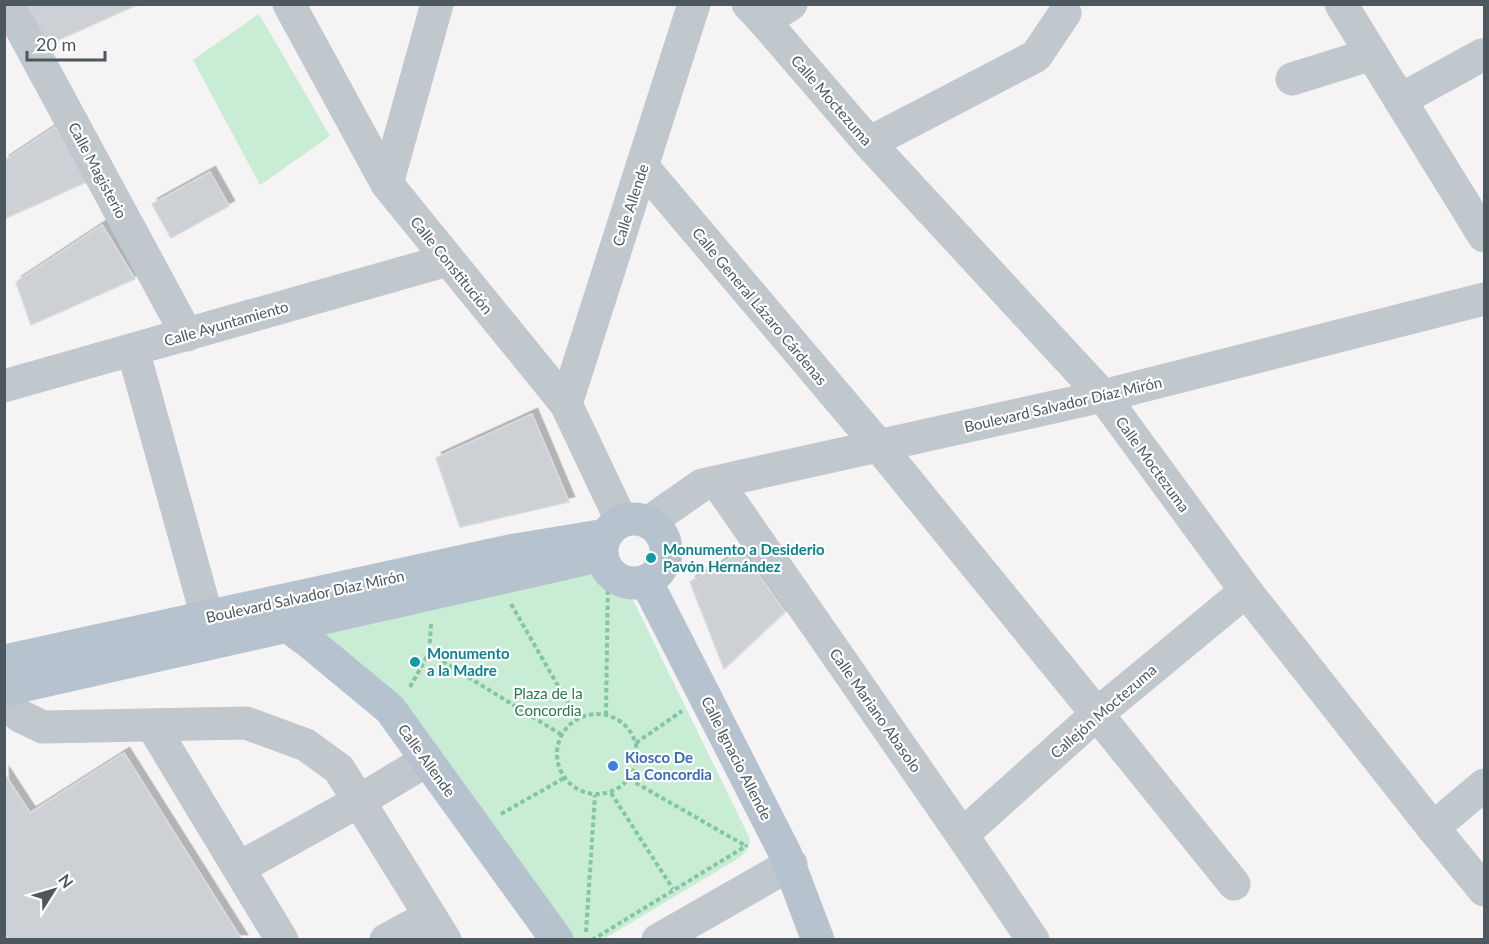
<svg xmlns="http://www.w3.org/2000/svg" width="1489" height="944" viewBox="0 0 1489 944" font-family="Lato,sans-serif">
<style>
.green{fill:#c8ecd4}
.building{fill:#cdd0d4;stroke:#d8dadd;stroke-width:1.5;filter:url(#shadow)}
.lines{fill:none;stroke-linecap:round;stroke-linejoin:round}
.path{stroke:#83c7a2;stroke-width:4;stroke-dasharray:4.5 3;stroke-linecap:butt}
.minor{stroke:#c0c7cd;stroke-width:33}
.major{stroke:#b6c3ce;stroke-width:33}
.culture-dot{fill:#0f9aa8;stroke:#fff;stroke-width:2}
.shop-dot{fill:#3f7fe0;stroke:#fff;stroke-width:2}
.labels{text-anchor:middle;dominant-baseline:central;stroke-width:4.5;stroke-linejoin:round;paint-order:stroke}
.street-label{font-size:15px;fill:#4c575e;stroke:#fff}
.culture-label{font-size:15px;font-weight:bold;fill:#0d838f;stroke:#fff;text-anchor:start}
.park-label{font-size:15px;fill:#237a4a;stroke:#fff}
.shop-label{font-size:15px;font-weight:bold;fill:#366cbe;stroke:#fff;text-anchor:start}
</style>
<defs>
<filter id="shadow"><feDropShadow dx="5.5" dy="-5.5" stdDeviation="0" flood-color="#0004"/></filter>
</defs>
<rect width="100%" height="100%" fill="#f5f3f3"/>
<!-- green -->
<g class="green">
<path d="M259,14L330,136L260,185L193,60Z"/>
<path d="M598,565C621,570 625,587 636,606L750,839C749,852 742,856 732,862L604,939H566L324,637L325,632Z"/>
</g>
<!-- building -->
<g class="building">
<path d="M28,4H139L43,47Z"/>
<path d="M55,127L89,181L4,219V161Z"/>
<path d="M210,172L229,206L171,238L152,204Z"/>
<path d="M102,225L135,279L31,325L16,282Z"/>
<path d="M532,414L569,502L460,527L436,458Z"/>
<path d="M742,551L785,612L724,669L690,582Z"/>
<path d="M124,753L242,940H9L4,933V773L30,813Z"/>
</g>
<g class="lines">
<!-- path -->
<g class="path">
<path d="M511,604L577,719"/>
<path d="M431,624L429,653L562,735"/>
<path d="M410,687L429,653"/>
<circle cx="597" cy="754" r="40"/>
<path d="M606,715L608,578L618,580"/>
<path d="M636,743L682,711"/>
<path d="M629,779L746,846"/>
<path d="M611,793L673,889"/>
<path d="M501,814L564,778"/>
<path d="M586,932L595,795"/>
<path d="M592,940L746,846L745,845"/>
</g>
<!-- minor -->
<g class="minor">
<path d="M8,4L187,335"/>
<path d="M289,4L387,184L566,404L621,520"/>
<path d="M748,4L764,21L869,143L1103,396L1246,591L1433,828L1484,890"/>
<path d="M1341,4L1484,236"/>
<path d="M764,21L791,4"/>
<path d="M1292,79L1372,54"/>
<path d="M1400,100L1482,55"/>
<path d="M869,143L1036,56L1065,13"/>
<path d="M642,166L878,445L1097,714L1234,884"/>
<path d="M387,184L437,4"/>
<path d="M133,350L207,617"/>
<path d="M4,386L448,260"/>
<path d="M566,404L694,4"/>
<path d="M717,482L962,835L1033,940"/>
<path d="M649,522L702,485L1103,396L1484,299"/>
<path d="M4,702L20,716L43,727L246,723L306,745L339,769L445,940"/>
<path d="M152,725L282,940"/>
<path d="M1433,828L1484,785"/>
<path d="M962,835L1097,714L1246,591"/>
<path d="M239,868L359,801L427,760"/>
<path d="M386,940L430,916"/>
<path d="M658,940L791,864"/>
</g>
<!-- major -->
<g class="major">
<circle cx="634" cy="551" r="32"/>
<path d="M646,581L785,853L818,940"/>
<path d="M283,613L287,626L308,641L390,709L557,940"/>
<path d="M4,661L509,551L606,535"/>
<path d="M4,690L585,559"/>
</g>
</g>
<!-- markers -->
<g class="culture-dot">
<circle cx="651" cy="558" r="6"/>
<circle cx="415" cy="662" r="6"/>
</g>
<circle class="shop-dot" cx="613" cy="766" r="6"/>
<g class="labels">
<!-- street labels -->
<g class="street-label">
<text transform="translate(832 100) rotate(49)">Calle Moctezuma</text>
<text transform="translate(98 170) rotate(62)">Calle Magisterio</text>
<text transform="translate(630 205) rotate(-72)">Calle Allende</text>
<text transform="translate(452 265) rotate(51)">Calle Constitución</text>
<text transform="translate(760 306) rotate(50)">Calle General Lázaro Cárdenas</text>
<text transform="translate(226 323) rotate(-16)">Calle Ayuntamiento</text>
<text transform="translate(1063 404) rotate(-13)">Boulevard Salvador Díaz Mirón</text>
<text transform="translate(1153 464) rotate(54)">Calle Moctezuma</text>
<text transform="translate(305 596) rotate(-12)">Boulevard Salvador Díaz Mirón</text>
<text transform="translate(876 710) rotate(55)">Calle Mariano Abasolo</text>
<text transform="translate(1103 711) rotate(-41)">Callejón Moctezuma</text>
<text transform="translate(737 758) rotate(63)">Calle Ignacio Allende</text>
<text transform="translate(427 760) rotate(54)">Calle Allende</text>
</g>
<!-- culture labels -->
<g class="culture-label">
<text x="663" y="549">Monumento a Desiderio<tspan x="663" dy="17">Pavón Hernández</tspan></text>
<text x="427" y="653">Monumento<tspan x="427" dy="17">a la Madre</tspan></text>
</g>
<!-- park labels -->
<g class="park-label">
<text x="548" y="693">Plaza de la<tspan x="548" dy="17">Concordia</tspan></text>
</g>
<!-- shop labels -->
<g class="shop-label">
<text x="625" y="757">Kiosco De<tspan x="625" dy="17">La Concordia</tspan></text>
</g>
</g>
<!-- border -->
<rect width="1489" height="944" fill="none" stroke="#4c575e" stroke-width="12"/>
<!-- north arrow -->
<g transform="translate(54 890) rotate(53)" stroke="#ffffff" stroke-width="4.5" paint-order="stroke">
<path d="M0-4.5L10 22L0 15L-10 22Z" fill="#4c575e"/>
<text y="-9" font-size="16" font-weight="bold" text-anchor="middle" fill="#4c575e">N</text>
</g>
<!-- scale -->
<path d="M27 51v9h78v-9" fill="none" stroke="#4c575e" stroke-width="3"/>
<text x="36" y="51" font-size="18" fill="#4c575e" stroke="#ffffff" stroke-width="4.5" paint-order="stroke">20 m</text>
</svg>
